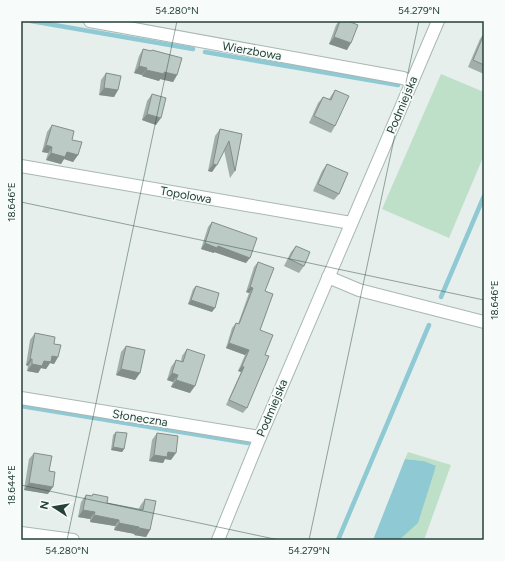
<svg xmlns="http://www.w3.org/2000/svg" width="505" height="561" viewBox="0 0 505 561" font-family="Figtree,sans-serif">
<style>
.green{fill:#bfe0c8}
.water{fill:#8ec9d4}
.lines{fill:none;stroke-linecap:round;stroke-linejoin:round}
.stream{stroke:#8ec9d4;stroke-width:4.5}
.minor-casing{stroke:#a8b8b2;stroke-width:14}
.minor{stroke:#fff;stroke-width:12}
.wall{fill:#a1aea9}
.shaded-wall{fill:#838d89}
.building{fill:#bbcac4;stroke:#838d89}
.ticks{fill:none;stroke:#24423a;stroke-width:1;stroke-opacity:0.45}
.labels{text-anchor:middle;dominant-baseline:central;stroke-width:3.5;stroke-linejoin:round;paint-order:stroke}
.street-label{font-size:12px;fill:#24423a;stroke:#f7fbf9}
.neatline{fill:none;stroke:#24423a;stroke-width:1.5}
.ticks-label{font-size:10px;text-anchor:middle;fill:#24423a}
</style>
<rect width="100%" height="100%" fill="#e6efeb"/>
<!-- green -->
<g class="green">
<path d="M441,74L484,92V155L449,238L382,209Z"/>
<path d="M408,452L451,465L424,540H399L403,536L436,467L424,461L405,459Z"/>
</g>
<!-- water -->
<path class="water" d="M405,459L424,461L436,466L418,523L399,540H373Z"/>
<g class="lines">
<!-- stream -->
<g class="stream">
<path d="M31,21L193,49"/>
<path d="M205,52L398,85"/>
<path d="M441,297L484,196"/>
<path d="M21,406L248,443"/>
<path d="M338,540L429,325"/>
</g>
<!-- minor casing -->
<g class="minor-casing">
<g id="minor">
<path d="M90,21L403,78L412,82"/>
<path d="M21,166L351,223"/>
<path d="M328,277L359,290L484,322"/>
<path d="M21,398L260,437"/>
<path d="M21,533L73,540"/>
<path d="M218,540L260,437L438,21"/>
</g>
</g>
<!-- minor -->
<use href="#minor" class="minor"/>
</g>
<!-- wall -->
<g class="wall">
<path d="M339,21H348L347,50L329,44L336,25Z"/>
<path d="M484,33V74L468,67L480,39Z"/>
<path d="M143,49L151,51L152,50L177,75L173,82L160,79L159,81L142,76V75L134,73L139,56Z"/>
<path d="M106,73L118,90L114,97L99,95L101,80Z"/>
<path d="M335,90V126L331,133L309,123L318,103L323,97L329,99Z"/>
<path d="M152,94L156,125L142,120L147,101Z"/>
<path d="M52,125L72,140L78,155L73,162L64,159L61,164L46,160L48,153L42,152L47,132Z"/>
<path d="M220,129L242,134L235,171L230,178L224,150L212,172L208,171L215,136Z"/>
<path d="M327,164L339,194L334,200L313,191L322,171Z"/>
<path d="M212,222L246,263L214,252V253L201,249L208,227Z"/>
<path d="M296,246L304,266L299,273L284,266L291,252Z"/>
<path d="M258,262L265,291L260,330L265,355L247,408L243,413L226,405L241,372L238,371L245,355L226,348L232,328L236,323L238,324L249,293L246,292L254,267Z"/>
<path d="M196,286L212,312L188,304L193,289Z"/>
<path d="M35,333L54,344L58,357L54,364L50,363L46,369L41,368L38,373L27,371L28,366L26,365L30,340Z"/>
<path d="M126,346L140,373L135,380L116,375L121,352Z"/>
<path d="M187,349L190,393L171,387L173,382L167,380L171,367L176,360L181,361L182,356Z"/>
<path d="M116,432L124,449L122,452L111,450L113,435Z"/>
<path d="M157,433L171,460L165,459L163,463L149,461L152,440Z"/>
<path d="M34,453L49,471L48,494L24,490L29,459Z"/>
<path d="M93,494L107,503L139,509L140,506L145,499L150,530L146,537L134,535L135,534L114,530L115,526L90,522V519L78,517L81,502L86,495L92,496Z"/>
</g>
<!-- shaded-wall -->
<g class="shaded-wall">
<path d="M334,37L351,43L347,50L329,44Z"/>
<path d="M139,66L147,68L142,75L134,73Z"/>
<path d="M146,70L164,72L177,75L173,82L160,79L159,81L142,76Z"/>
<path d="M104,88L118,90L114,97L99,95Z"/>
<path d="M147,114L161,118L156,125L142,120Z"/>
<path d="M46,145L52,147L48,153L42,152Z"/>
<path d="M67,152L78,155L73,162L64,159L61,164L46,160L51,153Z"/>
<path d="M213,164L217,165L212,172L208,171Z"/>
<path d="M205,243L218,246L250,258L246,263L214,252V253L201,249Z"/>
<path d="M250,287L253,288L249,293L246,292Z"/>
<path d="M191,300L215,308L212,312L188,304Z"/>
<path d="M229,343L249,350L245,355L226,348Z"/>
<path d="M52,356L58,357L54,364L50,363L46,369L41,368L38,373L27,371L32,364L44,361Z"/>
<path d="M30,359H32L28,366L26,365Z"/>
<path d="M242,366L244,367L241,372L238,371Z"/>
<path d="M121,369L140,373L135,380L116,375Z"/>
<path d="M172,373L178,375L173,382L167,380Z"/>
<path d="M176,380L195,386L190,393L171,387Z"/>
<path d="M113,447L124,449L122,452L111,450Z"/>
<path d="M168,452L176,453L171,460L165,459L163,463L149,461L154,455Z"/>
<path d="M29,483L53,487L48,494L24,490Z"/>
<path d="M83,510L95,512L90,519L78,517Z"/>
<path d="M94,515L119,520L115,526L90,522Z"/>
<path d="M119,523L139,527L135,534L114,530Z"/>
<path d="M139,528L150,530L146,537L134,535Z"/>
</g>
<!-- building -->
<g class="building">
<path d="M340,21H348L358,25L351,43L334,37Z"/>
<path d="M484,34V65L473,60Z"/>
<path d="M143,49L151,51L152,50L182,58L177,75L164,72V74L146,70L147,68L139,66Z"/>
<path d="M106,73L121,76L118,90L104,88Z"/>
<path d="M335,90L349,96L335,126L314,116L323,97L331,100Z"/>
<path d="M152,94L166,98L161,118L147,114Z"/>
<path d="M52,125L74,131L72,140L82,142L78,155L67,152L65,157L51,153L52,147L46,145Z"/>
<path d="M220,129L242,134L235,171L229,141L217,165L213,164Z"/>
<path d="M327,164L348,173L339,194L318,184Z"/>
<path d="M212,222L257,238L250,258L218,246L217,248L205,243Z"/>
<path d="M296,246L310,252L304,266L289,259Z"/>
<path d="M258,262L274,268L265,291L273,294L260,330L273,335L265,355L269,356L247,408L229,400L244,367L242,366L249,350L229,343L236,323L239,324L253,288L250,287Z"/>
<path d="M196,286L219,293L215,308L191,300Z"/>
<path d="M35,333L55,337L54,344L61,345L58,357L52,356L51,362L44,361L42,366L32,364V359H30Z"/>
<path d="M126,346L145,350L140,373L121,369Z"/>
<path d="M187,349L205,355L195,386L176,380L178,375L172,373L176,360L183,362Z"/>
<path d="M116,432L127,433L124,449L113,447Z"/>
<path d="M157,433L178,436L176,453L168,452L167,457L154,455Z"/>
<path d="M34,453L52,456L49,471L55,472L53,487L29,483Z"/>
<path d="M93,494L108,497L107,503L143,510L145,499L156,501L150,530L139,528V527L119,523V520L94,515L95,512L83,510L86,495L92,496Z"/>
</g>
<!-- ticks -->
<path class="ticks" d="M21,202L484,300M21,485L279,540M67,540L177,21M309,540L419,21"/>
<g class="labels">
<!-- street labels -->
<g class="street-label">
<text transform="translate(252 51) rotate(10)">Wierzbowa</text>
<text transform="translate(402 105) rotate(-67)">Podmiejska</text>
<text transform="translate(186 195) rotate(10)">Topolowa</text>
<text transform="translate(272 408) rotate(-67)">Podmiejska</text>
<text transform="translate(140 418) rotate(9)">Słoneczna</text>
</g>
</g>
<!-- border -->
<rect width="505" height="561" fill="none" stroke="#f7fbf9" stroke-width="44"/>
<!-- north arrow -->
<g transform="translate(54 507) rotate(282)" stroke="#f7fbf9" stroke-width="3" paint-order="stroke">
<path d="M0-3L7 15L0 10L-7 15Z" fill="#24423a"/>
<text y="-6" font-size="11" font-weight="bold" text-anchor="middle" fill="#24423a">N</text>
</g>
<rect x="22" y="22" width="461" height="517" class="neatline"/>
<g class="ticks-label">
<text x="177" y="14">54.280°N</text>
<text x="419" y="14">54.279°N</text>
<text transform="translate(11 202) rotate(-90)" y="4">18.646°E</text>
<text transform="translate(494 300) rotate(-90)" y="4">18.646°E</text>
<text transform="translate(11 485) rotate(-90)" y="4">18.644°E</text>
<text x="67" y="554">54.280°N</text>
<text x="309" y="554">54.279°N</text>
</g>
</svg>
